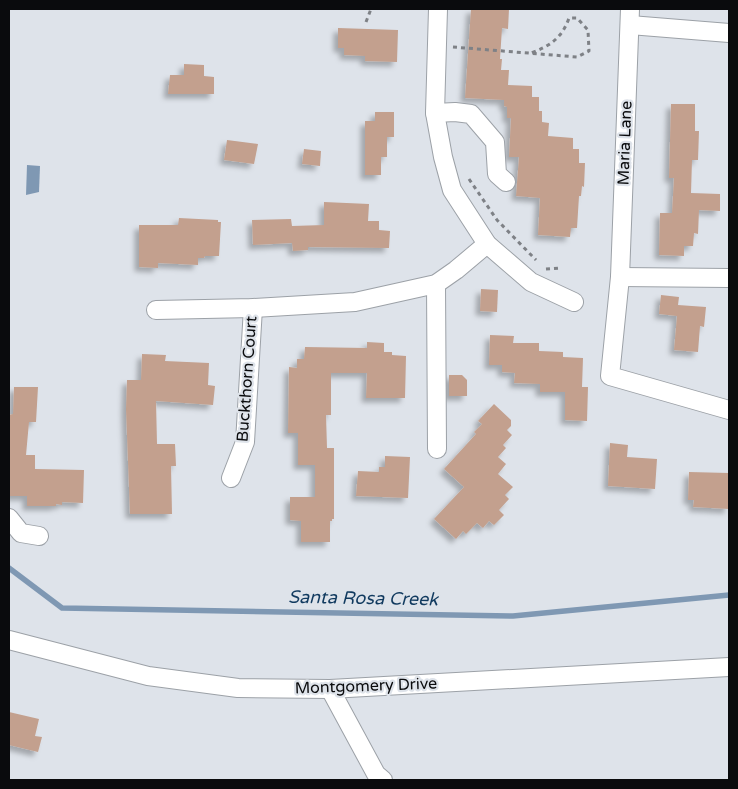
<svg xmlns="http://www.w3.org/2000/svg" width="738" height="789" viewBox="0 0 738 789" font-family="'Varela Round',sans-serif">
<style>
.water{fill:#7f98b3}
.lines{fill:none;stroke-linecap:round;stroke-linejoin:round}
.stream{stroke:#7f98b3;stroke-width:5.5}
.building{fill:#c3a08e;filter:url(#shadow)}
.minor-casing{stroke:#9ca1a7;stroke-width:20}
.path{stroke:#7e8186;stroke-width:3;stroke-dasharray:4 4;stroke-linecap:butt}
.minor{stroke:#fff;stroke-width:18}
.labels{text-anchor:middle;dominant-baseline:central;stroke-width:4.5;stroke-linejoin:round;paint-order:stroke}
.street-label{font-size:16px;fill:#0a0b0d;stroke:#dee3ea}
.water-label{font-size:18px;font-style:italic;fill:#113a5f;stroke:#dee3ea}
</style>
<defs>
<filter id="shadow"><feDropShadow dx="-4.5" dy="4.5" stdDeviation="2.5" flood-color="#0004"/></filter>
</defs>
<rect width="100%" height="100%" fill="#dee3ea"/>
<!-- water -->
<path class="water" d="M27,165L40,166L39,192L26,195Z"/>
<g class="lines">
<!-- stream -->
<path class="stream" d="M9,568L62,608L513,616L729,595"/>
</g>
<!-- building -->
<g class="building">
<path d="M471,9H509L508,29L502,28L500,59H502L501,70H509L508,85L532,86V97H539V111H542V122L549,123L548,136L573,138V149H579V163H585L584,187L582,186L581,196H579L577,228H571L570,237L538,235L540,198L516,196L519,157H509L511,118H507V107L504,106V100L465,98Z"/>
<path d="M338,28L398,30L397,62L365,61V56L344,55V48H338Z"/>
<path d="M184,64L204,65V76L214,77V94H168L170,75H184Z"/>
<path d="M671,104H695V131H699L698,160H692L691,193L720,194V211L699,210L698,234L694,233L693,246H684V256L659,255L660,213H672L674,178H669Z"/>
<path d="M375,112H394V137H387V157H381V175H365V121H375Z"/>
<path d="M227,140L258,144L254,164L224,160Z"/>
<path d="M304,149L321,151L320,166L302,164Z"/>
<path d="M324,202L369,204L368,221H379V230L390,231L389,248L308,247V250L293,251L292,243L253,245L252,220L291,219L292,226L324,225Z"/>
<path d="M179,218L218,220V222H221L219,256H205L204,258H198V265L158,263V268L139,267V225H178Z"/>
<path d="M481,289L498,290L497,312L480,311Z"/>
<path d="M661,295L679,297L678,305L706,307L704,327L700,326L698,352L674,350L677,316L659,314Z"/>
<path d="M490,335L514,336L513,343H539V351L563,352V357L583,358L582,387H588L587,421L565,420V392H540V384L514,383L515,373L502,372V365H489Z"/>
<path d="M367,342L384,343V352H392V355L406,356L405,398H366L367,373H331V415H326L327,448H334V519H332V521H330V542H301V521L290,520V497H315V465H298V433H288L289,367L297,368V359H304L305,347L367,348Z"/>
<path d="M142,354L166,355L165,361L209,363L208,385L215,386L213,405L156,401L157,444H175L176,466H171L172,514H130L126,409L127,380H141Z"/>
<path d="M449,375H462L467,380V396H449Z"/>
<path d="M14,387H38L36,422H29L26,455H35V469L84,470L83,503L62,502V505L56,504V506H27V496H9V415L13,414Z"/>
<path d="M494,404L511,420V426L507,430L512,435L503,445L506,448L498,457L506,464L498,474L513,487L505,495L509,499L499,510L504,515L494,525L489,521L483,528L477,523L466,534L463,531L456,539L434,519L464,487L444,469L476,434L474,432L482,424L478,421Z"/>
<path d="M610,443L628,445L627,457L657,459L655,489L608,486Z"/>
<path d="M385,456L410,457L408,498L356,496L358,471L379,472V467H385Z"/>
<path d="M689,472L729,473V509L693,507L694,500H688Z"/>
<path d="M9,712L39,719L35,736L42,737L38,752L9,745Z"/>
</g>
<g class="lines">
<!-- minor casing -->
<g class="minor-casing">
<g id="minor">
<path d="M438,9L435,113L443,157L452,190L487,244L531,282L574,302"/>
<path d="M630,9L620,277L610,376L729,410"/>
<path d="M630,25L729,33"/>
<path d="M435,113L455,112L471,114L495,142L497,174L506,182"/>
<path d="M620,277L729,278"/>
<path d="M436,284L437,449"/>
<path d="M156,310L253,308L355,302L436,284L456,270L487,244"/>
<path d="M231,478L245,442L253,308"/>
<path d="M9,518L21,533L39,536"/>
<path d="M9,640L148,676L238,688L330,689L729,667"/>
<path d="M330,689L376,774L383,780"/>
</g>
</g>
<!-- path -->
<g class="path">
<path d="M366,22L371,9"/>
<path d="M453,47L577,57L589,51L588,30L577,18H569C562,38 550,46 531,53"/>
<path d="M469,179L497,220L536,260"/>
<path d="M546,269L560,268"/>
</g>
<!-- minor -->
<use href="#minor" class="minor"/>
</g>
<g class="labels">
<!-- street labels -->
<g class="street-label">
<text transform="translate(625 143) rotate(-88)">Maria Lane</text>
<text transform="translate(247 379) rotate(-86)">Buckthorn Court</text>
<text transform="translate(366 686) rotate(-2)">Montgomery Drive</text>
</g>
<!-- water labels -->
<g class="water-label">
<text transform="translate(363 598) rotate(1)">Santa Rosa Creek</text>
</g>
</g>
<!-- border -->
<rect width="738" height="789" fill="none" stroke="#0a0b0d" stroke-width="20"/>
</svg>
